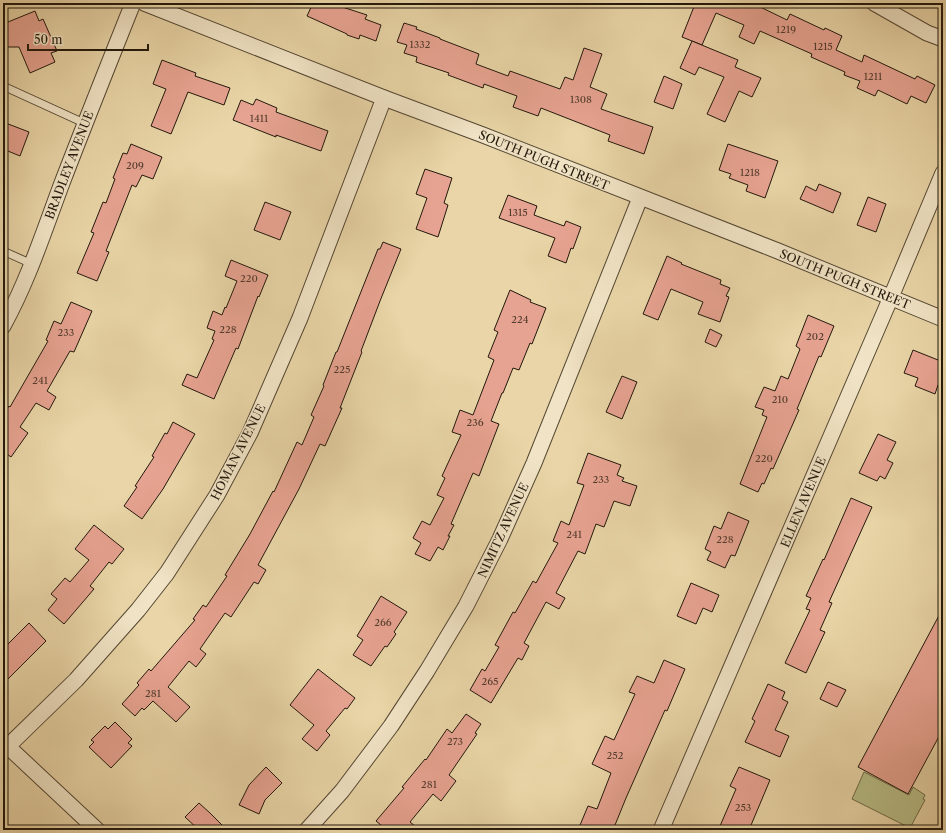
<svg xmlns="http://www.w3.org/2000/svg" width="946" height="833" viewBox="0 0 946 833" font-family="'Libre Caslon Text',serif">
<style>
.green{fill:#b8bd86;stroke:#6d6a49}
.building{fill:#e7a391;stroke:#22180c}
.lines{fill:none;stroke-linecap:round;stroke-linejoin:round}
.lane-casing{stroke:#544733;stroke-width:9}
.street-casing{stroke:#544733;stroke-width:17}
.lane{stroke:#f1e4c6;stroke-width:7}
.street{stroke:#f1e4c6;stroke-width:15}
.labels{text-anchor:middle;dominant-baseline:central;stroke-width:3;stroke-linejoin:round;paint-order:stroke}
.number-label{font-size:10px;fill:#533b2d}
.street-label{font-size:12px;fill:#22180c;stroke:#f1e4c6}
</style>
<rect width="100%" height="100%" fill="#e9d5a7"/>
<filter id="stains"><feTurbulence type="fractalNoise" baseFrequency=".005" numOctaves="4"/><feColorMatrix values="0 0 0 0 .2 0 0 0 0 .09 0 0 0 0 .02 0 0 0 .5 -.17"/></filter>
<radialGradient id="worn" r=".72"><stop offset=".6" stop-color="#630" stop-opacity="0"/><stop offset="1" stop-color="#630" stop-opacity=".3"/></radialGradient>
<!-- green -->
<path class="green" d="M864,772L909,795L913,787L925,795L923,799L925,800L910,828L852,799Z"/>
<!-- building -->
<g class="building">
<path d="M313,3H330L367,15L365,19L381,25L376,41L360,35L359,39L347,35V34L307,16Z"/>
<path d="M693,3H752L787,20L790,14L824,30L825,28L842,36L836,50L862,62L864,55L915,79L917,76L935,85L926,103L911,96L907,104L878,90L875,96L857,88L860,81L844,75L845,72L811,57L812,54L760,31L754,44L739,37L744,25L716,13L702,45L682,37L695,4Z"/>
<path d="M35,11L39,21L43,19L57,51L51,53L55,62L30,73L19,47H3V24Z"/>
<path d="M404,23L417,27L416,29L440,38V39L479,54L476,64L508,76L510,71L560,89L565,77L573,80L584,48L602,54L590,87L607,94L601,109L653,127L644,154L608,141L610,135L541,108L538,116L513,107L517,96L484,84L483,88L448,75L449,73L416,62L417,57L404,53L407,45L397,42Z"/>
<path d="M692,41L738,60L735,67L761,78L752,97L739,91L725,122L707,114L724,77L699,67L695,75L680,68Z"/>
<path d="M162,60L196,73L195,76L230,88L224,105L188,92L171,134L151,126L166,89L153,84Z"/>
<path d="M664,76L682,84L673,109L654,102Z"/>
<path d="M256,99L277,108L276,112L328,131L321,151L276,135V137L233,120L241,100L253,105Z"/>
<path d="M3,122L29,132L20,156L3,149Z"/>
<path d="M131,144L162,157L153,179L142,175L136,187L132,185L106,251L109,252L97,281L77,273L94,233L91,232L103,202L106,203L115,179L113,178L123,153L127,154Z"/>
<path d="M728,144L778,161L765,198L746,191L748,185L729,178L731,174L719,170Z"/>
<path d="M425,169L452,178L444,203L448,205L438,237L416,229L427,198L416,194Z"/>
<path d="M819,184L841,193L833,213L800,199L806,186L816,191Z"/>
<path d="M508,195L537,206L534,215L564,226L566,221L581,227L573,249L571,248L566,263L548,256L555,238L499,218Z"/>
<path d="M868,197L886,204L876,232L857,225Z"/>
<path d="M265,202L291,212L280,240L254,230Z"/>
<path d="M383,242L401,249L380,301L361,351L362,352L340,408H342L325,446L320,444L299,489L258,565L266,570L258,584L254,582L231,617L225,613L200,649L206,654L196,667L189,661L168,687L190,707L176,722L153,701L144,710L142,708L135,716L122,704L139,685L137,683L149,669L151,671L195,620L193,619L203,605L206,607L227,576L225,575L250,534L273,491L274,492L297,442L302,445L314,417L311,415L324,386L323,385L336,352H337L378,249H380Z"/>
<path d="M667,256L682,263L681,264L721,280L720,284L730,288L726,296L729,297L720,322L698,314L703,302L671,289L658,320L643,314Z"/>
<path d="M231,260L268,275L259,297L258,296L238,349L236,348L214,399L182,385L187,374L197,378L214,340L212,339L215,331L207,328L213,311L222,315L225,307L226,308L237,281L225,276Z"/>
<path d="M510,290L531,300L530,302L546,308L532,344L530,343L519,370L513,368L503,393H502L491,421L499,424L479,476L473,473L451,524L454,525L448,536H450L443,550L438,547L430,561L415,554L421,543L413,538L422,521L430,525L444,498L437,495L445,478L442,476L461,435L452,432L460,410L473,415L494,360L488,357L498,332L494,330Z"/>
<path d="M71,302L92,311L74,352L70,351L47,391L56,397L49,410L36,403L20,427L28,433L11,457L3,451V415L9,406L10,407L48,341L46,340L54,321L61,324Z"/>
<path d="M808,315L834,326L821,357L819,356L797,409L799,410L773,469L771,468L764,484L762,483L758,492L740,484L767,417L762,415L764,410L755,407L764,387L775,391L781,376L788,379L800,349L796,346Z"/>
<path d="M710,329L722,335L716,347L705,342Z"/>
<path d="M913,350L943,362V387L938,385L935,394L915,386L918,378L904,373Z"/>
<path d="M622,376L637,382L622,419L606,412Z"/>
<path d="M173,422L195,434L163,489L142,519L124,506L137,487L135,486L154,457L152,456L165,433L167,434Z"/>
<path d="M878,434L896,442L887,460L893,463L885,479L880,476L877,481L859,473Z"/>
<path d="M588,453L621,465L617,475L624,478L622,481L637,486L630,506L614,501L604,527L596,524L585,554L578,551L556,593L565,598L559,609L546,602L524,643L529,646L522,660L518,658L491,703L470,690L482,669L485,671L499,647L495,645L513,612L515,613L533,581L536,583L558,543L553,541L561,521L569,525L584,485L577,483Z"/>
<path d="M851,498L872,507L829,602L832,603L820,630L825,632L806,673L785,663L810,610L806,609L811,598L806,596L823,559L824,560Z"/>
<path d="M728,512L749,521L735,556L731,555L725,568L707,560L711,552L705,549L714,526L721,529Z"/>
<path d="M94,525L124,549L112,564L109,562L90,586L94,589L64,624L48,610L57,599L51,594L65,578L70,582L89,560L75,549Z"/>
<path d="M691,583L719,595L712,612L703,608L696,624L677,616Z"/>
<path d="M381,596L407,612L394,632L396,634L387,647L385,646L371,666L353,655L363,640L357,636Z"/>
<path d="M943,608V729L908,794L858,767Z"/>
<path d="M29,623L46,641L3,684V649Z"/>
<path d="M664,660L685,669L667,711L665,710L626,798L613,830H578L588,806L597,809L611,773L592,764L605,736L614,740L635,694L629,692L637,676L654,683Z"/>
<path d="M318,669L355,698L347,709L345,708L326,731L330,735L317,751L302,739L314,725L290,705Z"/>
<path d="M828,682L846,690L837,707L820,699Z"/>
<path d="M768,684L785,692L782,699L788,702L775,730L789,736L780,757L745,742L755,721L752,719Z"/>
<path d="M466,714L481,724L475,733L477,734L449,775L456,781L441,801L433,794L410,822L420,830H387L376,821L404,788L402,787L425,759L426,760L447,729L452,733Z"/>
<path d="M115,722L132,739L128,743L132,746L111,768L89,747L94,742L91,740L105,726L108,729Z"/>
<path d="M266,767L282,783L265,800L259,814L239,805L249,785Z"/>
<path d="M739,767L770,780L749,830H729L720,826L736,789L730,786Z"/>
<path d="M199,803L210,813L227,830H199L185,817Z"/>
</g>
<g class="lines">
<!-- lane casing -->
<g class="lane-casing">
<g id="lane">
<path d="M3,86L84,123"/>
<path d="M3,251L32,264"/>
</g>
</g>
<!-- street casing -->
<g class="street-casing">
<g id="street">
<path d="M144,3L384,98L483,135L778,251L943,319"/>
<path d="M874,3L927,33L943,39"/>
<path d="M3,326C28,281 44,231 62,183C85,123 109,63 133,3"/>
<path d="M3,742L97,830"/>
<path d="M3,751L76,680L138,610L167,573L217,495L250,433L300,318L384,98"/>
<path d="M307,830L342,791L391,726L427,671L466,606L500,539L534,463L640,198"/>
<path d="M661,830L891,297L943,173"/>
</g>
</g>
<!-- lane -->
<use href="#lane" class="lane"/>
<!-- street -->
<use href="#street" class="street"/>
</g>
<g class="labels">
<!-- number labels -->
<g class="number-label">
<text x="786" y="29">1219</text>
<text x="420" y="44">1332</text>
<text x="823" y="46">1215</text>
<text x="873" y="76">1211</text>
<text x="581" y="99">1308</text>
<text x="259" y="118">1411</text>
<text x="135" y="165">209</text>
<text x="750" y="172">1218</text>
<text x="518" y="212">1315</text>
<text x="249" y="278">220</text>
<text x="520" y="319">224</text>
<text x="228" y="329">228</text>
<text x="66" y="332">233</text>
<text x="815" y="336">202</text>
<text x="342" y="369">225</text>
<text x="40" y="380">241</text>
<text x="780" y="399">210</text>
<text x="475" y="422">236</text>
<text x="764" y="458">220</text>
<text x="601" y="479">233</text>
<text x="574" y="534">241</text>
<text x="725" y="539">228</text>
<text x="383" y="622">266</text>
<text x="490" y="681">265</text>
<text x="153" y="693">281</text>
<text x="455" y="741">273</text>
<text x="615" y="755">252</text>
<text x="429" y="784">281</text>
<text x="743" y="807">253</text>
</g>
<!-- street labels -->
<g class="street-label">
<text transform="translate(544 160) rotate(22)">SOUTH PUGH STREET</text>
<text transform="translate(69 165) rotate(-69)">BRADLEY AVENUE</text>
<text transform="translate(845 279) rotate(22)">SOUTH PUGH STREET</text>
<text transform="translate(238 452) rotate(-63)">HOMAN AVENUE</text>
<text transform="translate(803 502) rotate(-67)">ELLEN AVENUE</text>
<text transform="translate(503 530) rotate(-65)">NIMITZ AVENUE</text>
</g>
</g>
<!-- margin -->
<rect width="946" height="833" fill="none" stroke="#e9d5a7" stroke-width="16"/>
<rect x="4" y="4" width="938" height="825" fill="none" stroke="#22180c" stroke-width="2"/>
<rect x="8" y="8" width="930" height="817" fill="none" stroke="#22180c"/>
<!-- scale -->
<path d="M28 44v6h120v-6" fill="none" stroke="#22180c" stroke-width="2"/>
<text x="34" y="44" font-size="12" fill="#22180c" stroke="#f1e4c6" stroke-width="3" paint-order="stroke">50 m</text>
<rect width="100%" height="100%" filter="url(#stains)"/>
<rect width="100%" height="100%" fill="url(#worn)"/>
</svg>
